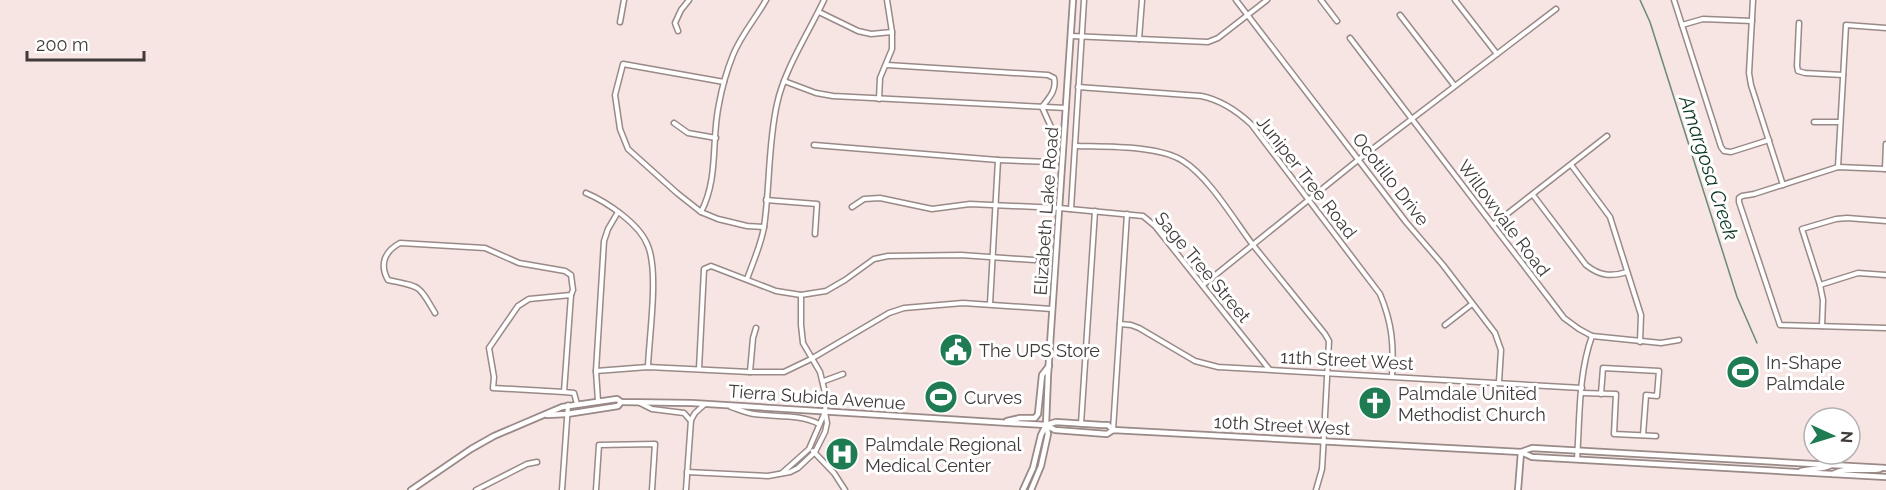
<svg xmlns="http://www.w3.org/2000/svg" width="1886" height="490" viewBox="0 0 1886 490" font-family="Raleway,sans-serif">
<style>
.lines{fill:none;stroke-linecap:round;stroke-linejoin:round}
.stream{stroke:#698a76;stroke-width:1.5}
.minor-casing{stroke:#998987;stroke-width:7}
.major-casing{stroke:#998987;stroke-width:8}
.minor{stroke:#fff;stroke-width:4}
.major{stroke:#fff;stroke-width:4.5}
.labels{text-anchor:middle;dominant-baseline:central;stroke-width:6;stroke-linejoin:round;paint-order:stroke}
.street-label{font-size:18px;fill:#403a39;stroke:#fff}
.poi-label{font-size:18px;fill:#403a39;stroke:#fff;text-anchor:start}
.water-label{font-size:20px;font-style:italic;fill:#0a3522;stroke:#fff}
</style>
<rect width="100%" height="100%" fill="#f6e5e3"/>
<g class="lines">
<!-- stream -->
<path class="stream" d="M1640,0L1650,22L1737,297L1757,343"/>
<!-- minor casing -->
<g class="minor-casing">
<g id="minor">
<path d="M1236,0L1406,222L1443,265L1495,333L1501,350L1499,382"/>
<path d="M1321,0L1337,21"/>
<path d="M1455,0L1497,54"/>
<path d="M1674,0L1721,147L1724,151L1731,152L1769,140"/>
<path d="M1753,0L1749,73L1751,85L1783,185"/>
<path d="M819,12L858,31L871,34L892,32"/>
<path d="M1400,15L1454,85"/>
<path d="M620,22L624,0"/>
<path d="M1799,23L1797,66L1798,71L1805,73L1843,75"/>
<path d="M1682,25L1703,19L1752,21"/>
<path d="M678,31L675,23L681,10L689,0"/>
<path d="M1071,36L1208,42L1218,38L1267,0"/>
<path d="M1350,38L1564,318L1579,329L1592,336L1661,343L1679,340"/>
<path d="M1139,39L1142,0"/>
<path d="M784,81L816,93L833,96L1066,108"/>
<path d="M724,82L623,64L615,95L620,129L628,149L677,193L701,212L718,219L747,226L764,227"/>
<path d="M1078,87L1201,96C1221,100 1236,110 1251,124L1380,294C1392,323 1394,344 1392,376"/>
<path d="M879,99L880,78L892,49V32L887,0"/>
<path d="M1814,122H1840"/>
<path d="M674,123L688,133L716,138"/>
<path d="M814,145L998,160L1051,162V127L1042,107C1049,98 1057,90 1054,78L1048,75L887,65"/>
<path d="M1076,146C1105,147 1158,145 1183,161C1209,177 1234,220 1253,245C1277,275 1301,304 1325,334L1329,341L1323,452L1322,469L1316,490"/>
<path d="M1572,166L1610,217L1641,315L1640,342"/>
<path d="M1838,167L1846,25L1886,28"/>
<path d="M1885,169L1886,144"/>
<path d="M1886,169L1838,167L1754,194L1742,196L1739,198V202L1780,325L1886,328"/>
<path d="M586,193C607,202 640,224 648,246C659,273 649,336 648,367"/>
<path d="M1533,195L1586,265C1600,276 1611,277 1627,272"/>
<path d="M766,200L817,204L815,234"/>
<path d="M852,207L864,199L880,198L932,209L970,204L1059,208L1143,216L1155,226L1269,369"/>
<path d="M1071,209L1084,0"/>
<path d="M701,212C719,178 711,140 719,104C722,87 727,70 733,55C741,35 756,18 766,0"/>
<path d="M1493,225L1607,136"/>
<path d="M747,279C753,262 761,245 764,227C770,186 768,144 777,104C784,70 809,32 824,0"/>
<path d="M1203,285L1358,160L1556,9"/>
<path d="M1820,285L1858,273L1886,275"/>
<path d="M990,304L998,160"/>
<path d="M435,313C418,284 421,287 388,280C379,264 385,251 400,243L485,248L519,263L565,271L571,275L573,290L571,295"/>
<path d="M1120,324L1131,325L1139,328L1195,361L1218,367L1582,388"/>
<path d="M1445,325L1472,304"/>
<path d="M1822,326L1823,300L1820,285L1802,229L1836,219L1847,218L1886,221"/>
<path d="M699,369L704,269L711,266L776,291L801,295L826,291L845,280L874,259L888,256L961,255L1034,260"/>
<path d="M596,371L648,367L750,372H784L811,359L889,313L904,308L963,303L1052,309"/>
<path d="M750,372L753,338L756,328"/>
<path d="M824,381L843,374"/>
<path d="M564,392L571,295L529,299L518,306L489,348L494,377L493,388L564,392L574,393L577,404"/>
<path d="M1582,393L1616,394L1614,434L1656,436"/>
<path d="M1601,394L1603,368L1659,371L1657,396L1646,395L1643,435"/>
<path d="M598,401L596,371L604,241L608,229L618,212"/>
<path d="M640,403L652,409L684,413L690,420"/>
<path d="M731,407C738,409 746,413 754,414C775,417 800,414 819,424"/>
<path d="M1081,424L1095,211"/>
<path d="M1113,430L1127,214"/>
<path d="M813,451L834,473L845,490"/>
<path d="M1577,459C1580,418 1578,375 1592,336"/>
<path d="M687,472L768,476L790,472L798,468L815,452L825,432L827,423L825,412L826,397L820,372L803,343L801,325V295"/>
<path d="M782,473L809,449L825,412"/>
<path d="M476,490L527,464L537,462"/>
<path d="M562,490L568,405"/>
<path d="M596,490L599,445L655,444L652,490"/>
<path d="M686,490L691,420L695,413L705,404"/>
</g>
</g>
<!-- major casing -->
<g class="major-casing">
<g id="major">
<path d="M547,415L567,414L618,406L621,402"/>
<path d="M1007,421L1020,418H1035L1038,414L1042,375L1049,366"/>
<path d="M1046,425L1055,430L1107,434L1113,430L1521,452L1532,457L1886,477"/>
<path d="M1521,452L1532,448L1886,468"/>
<path d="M1801,471C1812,468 1822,470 1831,465"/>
<path d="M1833,474C1847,466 1865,472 1880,469"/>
<path d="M411,490L471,449L494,436L562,407L617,399L621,402L692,403L1010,423L1046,425L1056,422L1102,425H1108L1113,430"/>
<path d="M1023,490L1033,468L1041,435L1046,425"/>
<path d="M1031,490L1041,466L1048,434L1046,425L1048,375L1073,0"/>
<path d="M1518,490L1521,452"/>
</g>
</g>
<!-- minor -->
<use href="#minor" class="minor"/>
<!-- major -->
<use href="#major" class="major"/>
</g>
<!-- icons -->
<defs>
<g id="civic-disc" transform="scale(1.725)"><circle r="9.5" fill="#1f7c52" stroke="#fff"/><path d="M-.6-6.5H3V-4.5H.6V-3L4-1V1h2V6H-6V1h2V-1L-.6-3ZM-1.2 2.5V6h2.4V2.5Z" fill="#fff"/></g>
<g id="stadium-disc" transform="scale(1.725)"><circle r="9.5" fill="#1f7c52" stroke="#fff"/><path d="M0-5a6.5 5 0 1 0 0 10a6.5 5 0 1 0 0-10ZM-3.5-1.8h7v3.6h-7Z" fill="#fff"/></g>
<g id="church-disc" transform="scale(1.725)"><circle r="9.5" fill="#1f7c52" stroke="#fff"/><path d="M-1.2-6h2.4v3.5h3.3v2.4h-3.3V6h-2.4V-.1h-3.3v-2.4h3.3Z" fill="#fff"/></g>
<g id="hospital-disc" transform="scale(1.725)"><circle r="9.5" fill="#1f7c52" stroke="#fff"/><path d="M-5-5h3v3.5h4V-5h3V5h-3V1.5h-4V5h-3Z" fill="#fff"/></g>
</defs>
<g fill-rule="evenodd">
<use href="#civic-disc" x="956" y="350"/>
<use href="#stadium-disc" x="1743" y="372"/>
<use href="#stadium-disc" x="941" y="397"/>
<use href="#church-disc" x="1375" y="403"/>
<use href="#hospital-disc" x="842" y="454"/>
</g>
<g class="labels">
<!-- street labels -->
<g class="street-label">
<text transform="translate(1307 177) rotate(52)">Juniper Tree Road</text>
<text transform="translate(1391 179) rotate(52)">Ocotillo Drive</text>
<text transform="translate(1046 211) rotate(-86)">Elizabeth Lake Road</text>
<text transform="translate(1504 218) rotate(53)">Willowvale Road</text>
<text transform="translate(1203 267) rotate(50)">Sage Tree Street</text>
<text transform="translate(1347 360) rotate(3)">11th Street West</text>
<text transform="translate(817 397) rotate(4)">Tierra Subida Avenue</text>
<text transform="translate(1282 425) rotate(3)">10th Street West</text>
</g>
<!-- poi labels -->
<g class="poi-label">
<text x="979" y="350">The UPS Store</text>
<text x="1766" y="362">In-Shape<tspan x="1766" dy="21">Palmdale</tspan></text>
<text x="1398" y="393">Palmdale United<tspan x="1398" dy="21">Methodist Church</tspan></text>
<text x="964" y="397">Curves</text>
<text x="865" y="444">Palmdale Regional<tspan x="865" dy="21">Medical Center</tspan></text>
</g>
<!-- water labels -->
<g class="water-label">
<text transform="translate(1709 168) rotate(72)">Amargosa Creek</text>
</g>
</g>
<!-- north arrow -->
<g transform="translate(1832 436) rotate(94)"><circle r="28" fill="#ffffff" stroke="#b3b0b0" stroke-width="1.5"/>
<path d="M0-4.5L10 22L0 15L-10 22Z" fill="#1f7c52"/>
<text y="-9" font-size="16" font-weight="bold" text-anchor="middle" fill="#403a39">N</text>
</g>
<!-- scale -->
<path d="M27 51v9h117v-9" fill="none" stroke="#403a39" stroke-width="3"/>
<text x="36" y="51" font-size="18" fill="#403a39" stroke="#ffffff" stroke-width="4.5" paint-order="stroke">200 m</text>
</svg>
